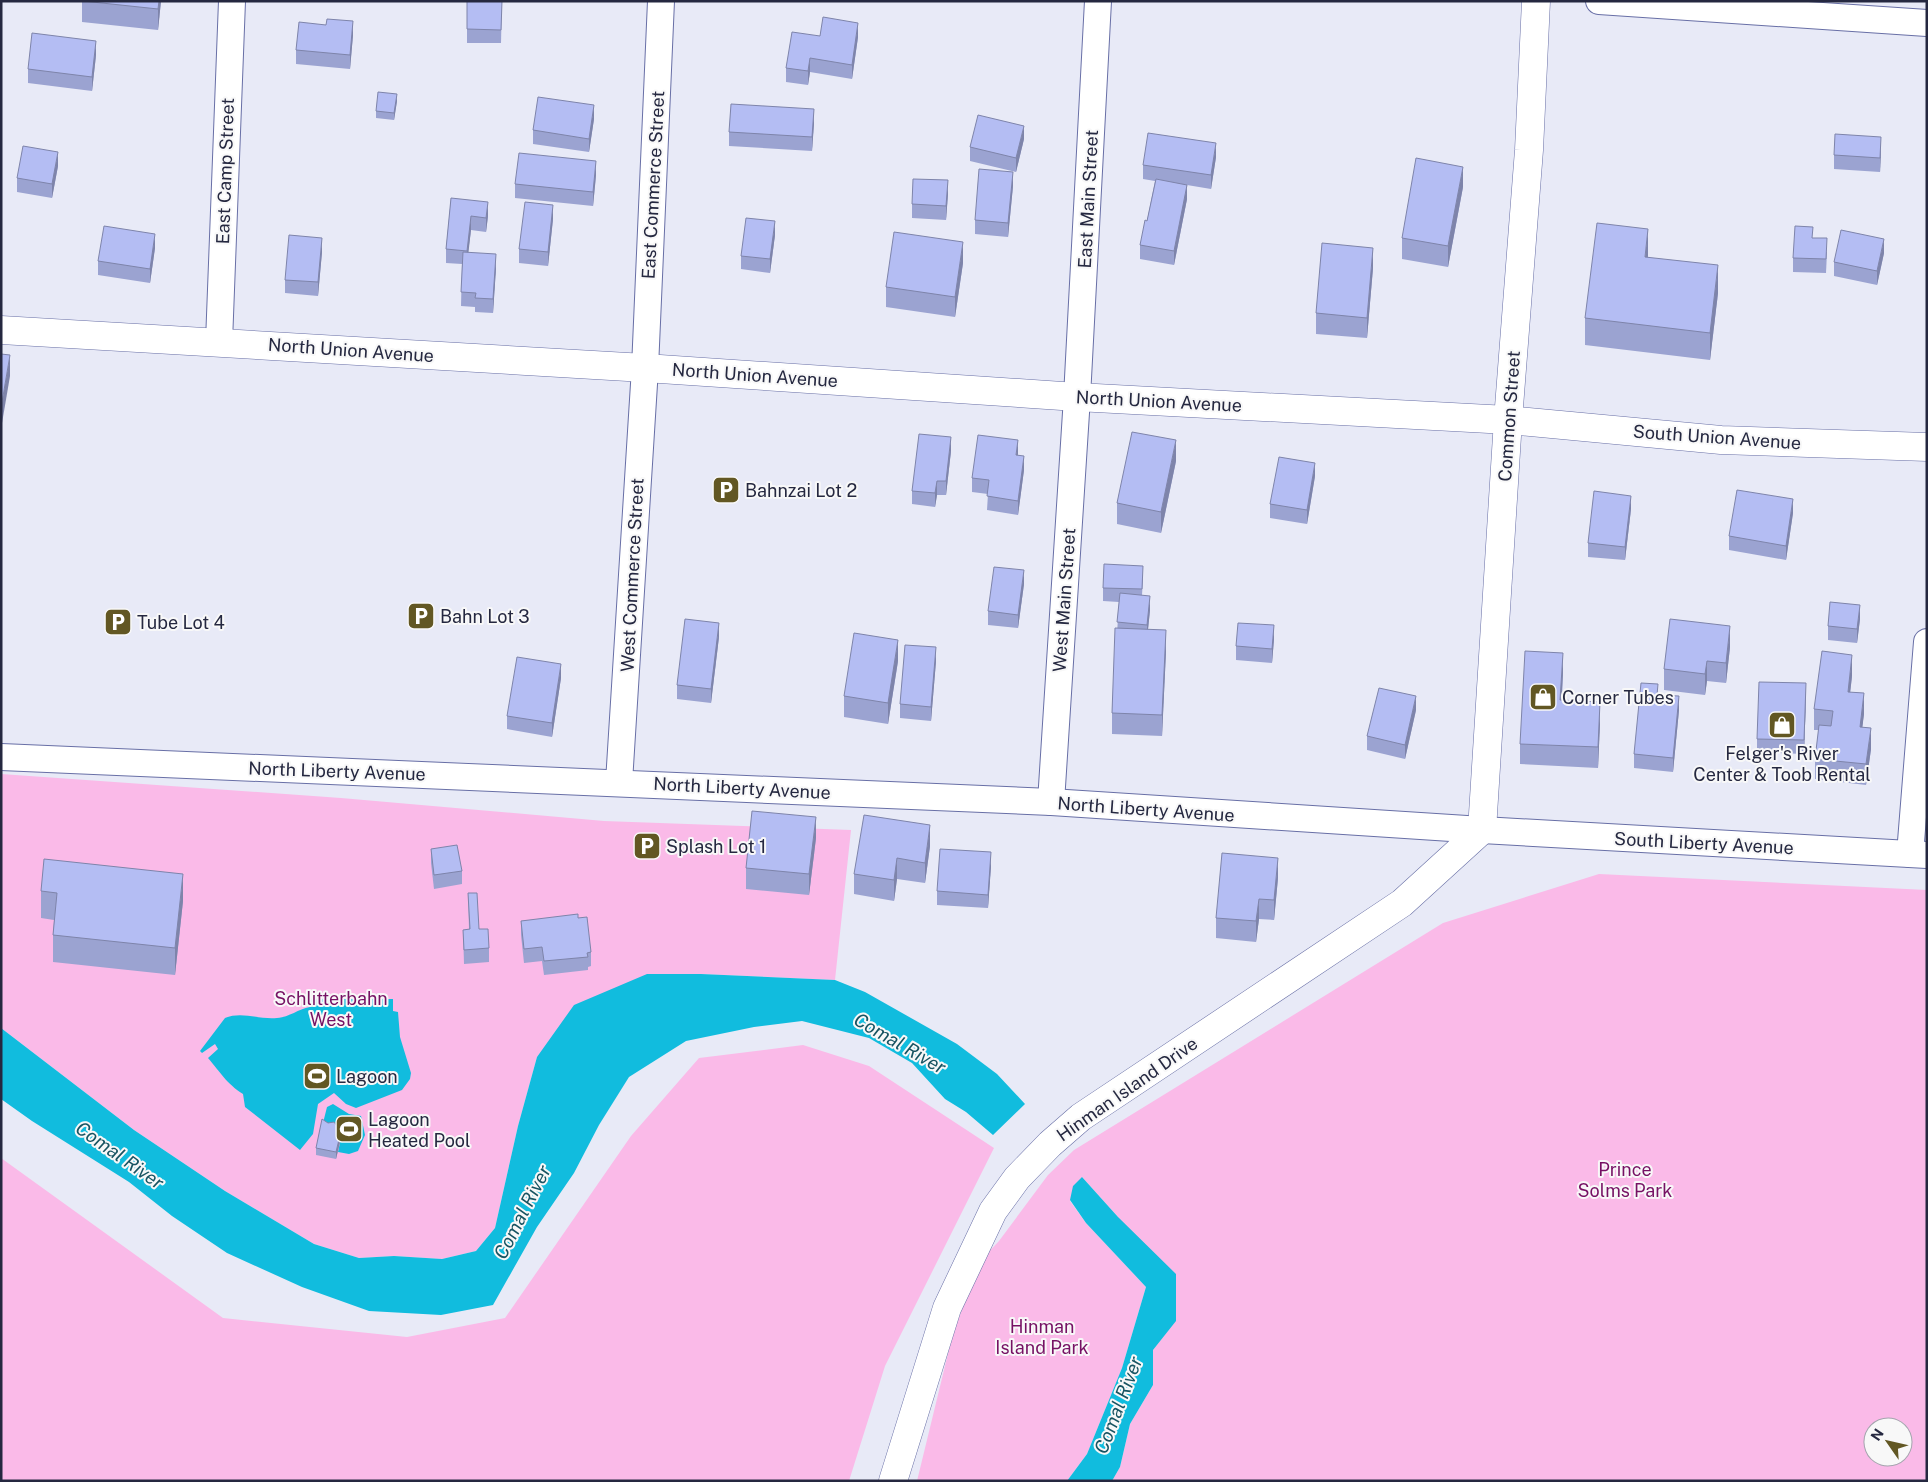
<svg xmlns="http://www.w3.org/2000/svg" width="1928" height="1482" viewBox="0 0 1928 1482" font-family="'Public Sans',sans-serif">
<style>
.green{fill:#fabae8;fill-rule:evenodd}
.water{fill:#11bcde}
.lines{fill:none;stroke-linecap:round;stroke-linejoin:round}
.minor-casing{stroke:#686fa6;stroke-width:28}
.tertiary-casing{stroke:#686fa6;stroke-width:29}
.secondary-casing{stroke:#686fa6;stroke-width:29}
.minor{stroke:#fff;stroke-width:26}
.tertiary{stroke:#fff;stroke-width:28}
.secondary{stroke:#fff;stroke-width:28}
.wall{fill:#9ba3d1}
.shaded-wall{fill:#7e84aa}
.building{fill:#b4bdf3;stroke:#7e84aa}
.labels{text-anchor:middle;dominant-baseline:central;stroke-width:4;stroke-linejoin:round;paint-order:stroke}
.street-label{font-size:18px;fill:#252840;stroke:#f8f8f8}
.poi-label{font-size:18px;fill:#252840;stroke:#f8f8f8;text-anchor:start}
.park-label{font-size:18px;fill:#761164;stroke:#f8f8f8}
.water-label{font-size:19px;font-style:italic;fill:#185462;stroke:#f8f8f8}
</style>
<rect width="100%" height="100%" fill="#e8eaf7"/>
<!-- green -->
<g class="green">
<path d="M1,774L341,798L604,821L851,830L835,980L701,974L537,1057L518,1126L495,1228L476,1251L442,1259L394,1256L359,1258L314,1244L225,1191L134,1130L1,1028Z"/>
<path d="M1599,874L1927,890V1481H1112L1120,1467L1130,1424L1153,1385V1350L1176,1320L1118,1217L1082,1177L1070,1201L1086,1223L1146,1287L1122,1368L1087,1454L1067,1481H917L953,1333L981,1260L999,1241L1048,1175L1074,1150L1443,923ZM1873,1427H1903V1457H1873Z"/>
<path d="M803,1045L869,1066L994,1148L885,1366L849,1481H1V1158L223,1318L407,1337L505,1318L631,1136L699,1058Z"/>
</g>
<!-- water -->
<g class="water">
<path d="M647,974H701L835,980L865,992L957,1044L997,1074L1025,1104L993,1135L966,1112L945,1099L912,1063L869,1038L802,1021L754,1027L686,1041L629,1077L599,1125L574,1173L537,1227L493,1305L441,1315L369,1311L302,1287L227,1253L172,1216L129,1182L32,1121L1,1099V1028L134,1130L225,1191L314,1244L359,1258L394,1256L442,1259L476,1251L495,1228L518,1126L537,1057L574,1005Z"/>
<path d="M311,999H393V1011L398,1012L400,1037L411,1073L410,1079L402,1090L356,1108L346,1104L334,1093L318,1104L313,1134L300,1150L245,1107L243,1094C226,1083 221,1073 208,1058L218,1049L215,1044L202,1053L200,1051L225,1018C242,1011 260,1020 277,1018C290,1017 298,1009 310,1007Z"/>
<path d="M333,1104L349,1114L361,1116L365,1135L358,1151L349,1154L338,1152L341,1138L322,1127L327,1107Z"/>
<path d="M1082,1177L1118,1217L1176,1274V1321L1153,1350V1385L1130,1424L1120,1467L1112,1481H1067L1087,1454L1122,1368L1146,1287L1086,1223L1070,1200L1073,1186Z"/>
</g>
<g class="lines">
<!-- minor casing -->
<g class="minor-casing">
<g id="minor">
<path d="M1599,1L1927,23"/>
<path d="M219,342L232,1"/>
<path d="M1,757L1051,802L1482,830L1927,855"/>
<path d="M619,782L645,368L661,1"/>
<path d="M1051,802L1077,397L1098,1"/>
<path d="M1910,854L1927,642"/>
</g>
</g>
<!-- tertiary casing -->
<g class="tertiary-casing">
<path id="tertiary" d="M1,330L645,368L1077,397L1508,420L1482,830L1402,903L1081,1117L1050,1144L1017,1178L993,1211L947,1308L893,1481"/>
</g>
<!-- secondary casing -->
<g class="secondary-casing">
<path id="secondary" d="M1536,1L1529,150L1508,420L1721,440L1927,447"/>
</g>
<!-- minor -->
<use href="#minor" class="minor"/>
<!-- tertiary -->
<use href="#tertiary" class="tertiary"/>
<!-- secondary -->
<use href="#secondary" class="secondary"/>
</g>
<!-- wall -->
<g class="wall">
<path d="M82,1H161L158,30L82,22Z"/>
<path d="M467,1H502L501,43H467Z"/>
<path d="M353,35L350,69L296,64V50Z"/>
<path d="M820,36L858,37L852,79L810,72L808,85L786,82V68Z"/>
<path d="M96,55L92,91L28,83V69Z"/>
<path d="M397,101L394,120L376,118V111Z"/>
<path d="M594,119L589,152L533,144V130Z"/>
<path d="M814,123L812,151L729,146V132Z"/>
<path d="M1024,139L1016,172L970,161V147Z"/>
<path d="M1881,151L1880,172L1834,169V155Z"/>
<path d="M1216,157L1211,189L1187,185V199L1174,265L1140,259V245L1147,221L1155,181L1143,179V165Z"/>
<path d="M58,166L52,198L17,192V178Z"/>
<path d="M596,175L593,206L515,198V184Z"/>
<path d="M1013,186L1008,237L975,234V220Z"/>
<path d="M1463,187L1448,267L1402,259V238Z"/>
<path d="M948,194L946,220L912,218V204Z"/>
<path d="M451,198L488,216L486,232L471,230L468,253L496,268L493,313L475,312V307L461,306L462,264L446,263V249Z"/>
<path d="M553,219L548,266L519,263V249Z"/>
<path d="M775,235L770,273L741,269V256Z"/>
<path d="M155,248L150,283L98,275V261Z"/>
<path d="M322,252L318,296L285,293V280Z"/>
<path d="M1827,252L1826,273L1793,272V258Z"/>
<path d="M1884,253L1877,285L1834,276V262Z"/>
<path d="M1648,257L1718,293L1710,360L1585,345V318Z"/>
<path d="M963,263L955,317L886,307V287Z"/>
<path d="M1373,268L1367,338L1316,334V313Z"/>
<path d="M951,451L946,495H937L935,507L912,504V491Z"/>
<path d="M1018,455L1024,470L1018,515L987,510L988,494L972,492V478Z"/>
<path d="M1176,461L1161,533L1117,524V503Z"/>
<path d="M1315,476L1307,524L1270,518V504Z"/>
<path d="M1631,509L1625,560L1588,557V543Z"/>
<path d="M1793,513L1786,560L1729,550V536Z"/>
<path d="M1143,579L1142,595L1150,610L1148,629L1166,651L1162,736L1112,734V713L1119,602L1103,601V588Z"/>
<path d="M1024,584L1018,628L988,625V611Z"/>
<path d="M1860,619L1857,643L1828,640V626Z"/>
<path d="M719,637L711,703L677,699V685Z"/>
<path d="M1274,639L1272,663L1236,660V646Z"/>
<path d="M1730,647L1726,683L1707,681L1705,695L1664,690V669Z"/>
<path d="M898,661L888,724L844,717V696Z"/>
<path d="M936,661L931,721L900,718V704Z"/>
<path d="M1563,673L1562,700L1600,723L1598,768L1520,764V744Z"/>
<path d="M1852,676L1850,692L1864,714L1862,727L1871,749L1866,785L1815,779V759L1819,730H1814V709Z"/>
<path d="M561,678L552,737L507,729V716Z"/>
<path d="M1658,695L1679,710L1673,772L1634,768V754Z"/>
<path d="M1806,697L1804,754L1757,752V739Z"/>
<path d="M1416,710L1405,759L1367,750V736Z"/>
<path d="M816,838L809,895L746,889V868Z"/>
<path d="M930,846L925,883L897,879L894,901L854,894V874Z"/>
<path d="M431,849L462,871V884L434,889L431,863Z"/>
<path d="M991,866L988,908L937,905V891Z"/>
<path d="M1278,878L1274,920L1259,919L1256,942L1216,938V918Z"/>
<path d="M41,891L183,901L175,975L53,962V935L54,920L41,918Z"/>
<path d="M468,893L479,929L489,948V962L464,964L463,930L469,929Z"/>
<path d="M578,918L591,952V966L588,967V970L544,975L542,961L524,963L521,935V921Z"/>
<path d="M341,1138L336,1159L316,1155V1148Z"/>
</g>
<!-- shaded-wall -->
<g class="shaded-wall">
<path d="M159,1H161L158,30V9Z"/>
<path d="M353,21V35L350,69V55Z"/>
<path d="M858,23V37L852,79V65Z"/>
<path d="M96,41V55L92,91V77Z"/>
<path d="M810,58V72L808,85V71Z"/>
<path d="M397,94V101L394,120V113Z"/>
<path d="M594,105V119L589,152V139Z"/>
<path d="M814,109V123L812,151V137Z"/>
<path d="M1024,126V139L1016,172V158Z"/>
<path d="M1881,137V151L1880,172V158Z"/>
<path d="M1216,143V157L1211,189V175Z"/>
<path d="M58,152V166L52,198V184Z"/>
<path d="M596,161V175L593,206V192Z"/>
<path d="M1463,167V187L1448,267V246Z"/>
<path d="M1013,172V186L1008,237V223Z"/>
<path d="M948,180V194L946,220V206Z"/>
<path d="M1187,185V199L1174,265V251Z"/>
<path d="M488,202V216L486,232V218Z"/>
<path d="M553,205V219L548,266V252Z"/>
<path d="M471,216V230L467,265V251Z"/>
<path d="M775,221V235L770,273V259Z"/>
<path d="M1648,229V256L1645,284V257Z"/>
<path d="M155,234V248L150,283V269Z"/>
<path d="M322,238V252L318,296V282Z"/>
<path d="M1884,239V253L1877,285V271Z"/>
<path d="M963,242V263L955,317V297Z"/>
<path d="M1373,248V268L1367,338V318Z"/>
<path d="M496,254V268L493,313V299Z"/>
<path d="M1718,265V293L1710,360V333Z"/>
<path d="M10,355V376L1,429V408Z"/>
<path d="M951,437V451L946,495V481Z"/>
<path d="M1018,440V454L1016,469V455Z"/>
<path d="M1176,440V461L1161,533V512Z"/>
<path d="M1024,456V470L1018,515V501Z"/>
<path d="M1315,463V476L1307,524V510Z"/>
<path d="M937,481V495L935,507V493Z"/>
<path d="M1631,496V509L1625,560V547Z"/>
<path d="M1793,499V513L1786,560V546Z"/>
<path d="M1024,570V584L1018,628V615Z"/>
<path d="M1150,596V610L1147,639V625Z"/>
<path d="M1860,605V619L1857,643V629Z"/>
<path d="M719,623V637L711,703V689Z"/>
<path d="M1274,625V639L1272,663V649Z"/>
<path d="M1730,626V647L1726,683V663Z"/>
<path d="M1166,630V651L1162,736V715Z"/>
<path d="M898,640V661L888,724V703Z"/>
<path d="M936,647V661L931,721V707Z"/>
<path d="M1563,653V673L1560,721V700Z"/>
<path d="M1852,655V676L1848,712V692Z"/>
<path d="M1707,661V681L1705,695V674Z"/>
<path d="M561,664V678L552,737V723Z"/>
<path d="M1806,683V697L1804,754V740Z"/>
<path d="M1864,693V714L1860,747V727Z"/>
<path d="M1416,696V710L1405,759V745Z"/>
<path d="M1679,696V710L1673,772V758Z"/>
<path d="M1600,702V723L1598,768V747Z"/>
<path d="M1871,728V749L1866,785V764Z"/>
<path d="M816,817V838L809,895V874Z"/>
<path d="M930,825V846L925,883V863Z"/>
<path d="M991,852V866L988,908V895Z"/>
<path d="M897,858V879L894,901V880Z"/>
<path d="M1278,858V878L1274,920V900Z"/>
<path d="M183,874V901L175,975V948Z"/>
<path d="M1259,899V919L1256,942V921Z"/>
<path d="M341,1131V1138L336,1159V1152Z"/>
</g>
<!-- building -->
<g class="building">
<path d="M83,1H159L158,9Z"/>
<path d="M467,1H502L501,30L467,29Z"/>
<path d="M823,17L858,23L852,65L810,58L808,71L786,68L792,32L820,36Z"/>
<path d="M327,19L353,21L350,55L296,50L299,22L326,25Z"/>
<path d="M32,33L96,41L92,77L28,69Z"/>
<path d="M378,92L397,94L394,113L376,111Z"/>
<path d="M538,97L594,105L589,139L533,130Z"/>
<path d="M731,104L814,109L812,137L729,132Z"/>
<path d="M978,115L1024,126L1016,158L970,147Z"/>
<path d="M1148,133L1216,143L1211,175L1143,165Z"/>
<path d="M1835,134L1881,137L1880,158L1834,155Z"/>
<path d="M23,146L58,152L52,184L17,178Z"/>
<path d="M519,153L596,161L593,192L515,184Z"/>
<path d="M1416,158L1463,167L1448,246L1402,238Z"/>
<path d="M979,169L1013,172L1008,223L975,220Z"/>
<path d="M913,179L948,180L946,206L912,204Z"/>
<path d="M1156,179L1187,185L1174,251L1140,245L1145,220L1147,221Z"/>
<path d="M451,198L488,202L486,218L471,216L467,251L446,249Z"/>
<path d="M525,202L553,205L548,252L519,249Z"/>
<path d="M746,218L775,221L770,259L741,256Z"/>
<path d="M1597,223L1648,229L1645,257L1718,265L1710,333L1585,318Z"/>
<path d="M104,226L155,234L150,269L98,261Z"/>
<path d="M1795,226L1813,227L1812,238H1827L1826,259L1793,258Z"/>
<path d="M1841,230L1884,239L1877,271L1834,262Z"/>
<path d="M894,232L963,242L955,297L886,287Z"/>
<path d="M289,235L322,238L318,282L285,280Z"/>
<path d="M1322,243L1373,248L1367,318L1316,313Z"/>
<path d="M463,252L496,254L493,299L475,298L476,293L461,292Z"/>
<path d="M1,354L10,355L1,408Z"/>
<path d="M1132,432L1176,440L1161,512L1117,503Z"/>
<path d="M919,434L951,437L946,481H937L935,493L912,491Z"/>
<path d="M978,435L1018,440L1016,455L1024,456L1018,501L987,496L989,480L972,478Z"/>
<path d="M1279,457L1315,463L1307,510L1270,504Z"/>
<path d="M1737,490L1793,499L1786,546L1729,536Z"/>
<path d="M1594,491L1631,496L1625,547L1588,543Z"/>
<path d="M1104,564L1143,566L1142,589L1103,588Z"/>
<path d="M994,567L1024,570L1018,615L988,611Z"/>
<path d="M1120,593L1150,596L1147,625L1117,622Z"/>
<path d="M1830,602L1860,605L1857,629L1828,626Z"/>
<path d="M685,619L719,623L711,689L677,685Z"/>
<path d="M1670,619L1730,626L1726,663L1707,661L1705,674L1664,669Z"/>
<path d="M1238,623L1274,625L1272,649L1236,646Z"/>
<path d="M1115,628L1166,630L1162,715L1112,713Z"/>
<path d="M854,633L898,640L888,703L844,696Z"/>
<path d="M905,645L936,647L931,707L900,704Z"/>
<path d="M1525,651L1563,653L1560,700L1600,702L1598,747L1520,744Z"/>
<path d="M1822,651L1852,655L1848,692L1864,693L1860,727L1871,728L1866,764L1815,759L1819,725L1831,726L1833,711L1814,709Z"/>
<path d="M517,657L561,664L552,723L507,716Z"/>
<path d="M1759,682L1806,683L1804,740L1757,739Z"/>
<path d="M1641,683L1658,684L1657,695L1679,696L1673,758L1634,754Z"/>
<path d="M1379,688L1416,696L1405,745L1367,736Z"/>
<path d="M752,811L816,817L809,874L746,868Z"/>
<path d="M864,815L930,825L925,863L897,858L894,880L854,874Z"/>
<path d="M457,845L462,871L434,875L431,849Z"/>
<path d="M940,849L991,852L988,895L937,891Z"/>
<path d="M1222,853L1278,858L1274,900L1259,899L1256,921L1216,918Z"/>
<path d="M44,859L183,874L175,948L53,935L57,893L41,891Z"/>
<path d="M468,893H477L479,929H488L489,948L464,950L463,930L470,929Z"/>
<path d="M578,914V918L587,917L591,952L587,953L588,957L544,961L542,947L524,949L521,921Z"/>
<path d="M322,1119L328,1123L334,1122L341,1131L336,1152L316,1148Z"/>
</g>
<!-- icons -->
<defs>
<g id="parking-square" transform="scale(1.4375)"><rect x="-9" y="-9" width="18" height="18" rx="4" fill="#625723" stroke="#f8f8f8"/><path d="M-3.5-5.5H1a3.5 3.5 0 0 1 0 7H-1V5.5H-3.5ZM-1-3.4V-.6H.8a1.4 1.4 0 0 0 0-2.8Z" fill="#fff"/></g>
<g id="shop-square" transform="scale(1.4375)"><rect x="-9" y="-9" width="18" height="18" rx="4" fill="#625723" stroke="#f8f8f8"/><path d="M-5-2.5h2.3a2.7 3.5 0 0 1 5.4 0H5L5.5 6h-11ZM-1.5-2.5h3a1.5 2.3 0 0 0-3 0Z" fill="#fff"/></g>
<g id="stadium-square" transform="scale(1.4375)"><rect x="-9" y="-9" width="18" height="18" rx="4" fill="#625723" stroke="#f8f8f8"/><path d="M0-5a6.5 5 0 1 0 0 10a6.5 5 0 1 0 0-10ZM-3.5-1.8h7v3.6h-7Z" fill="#fff"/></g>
</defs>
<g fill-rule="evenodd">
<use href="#parking-square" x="726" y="490"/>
<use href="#parking-square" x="421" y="616"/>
<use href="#parking-square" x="118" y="622"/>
<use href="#shop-square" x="1543" y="697"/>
<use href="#shop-square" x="1782" y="725"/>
<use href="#parking-square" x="647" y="846"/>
<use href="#stadium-square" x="317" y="1076"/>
<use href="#stadium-square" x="349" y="1129"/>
</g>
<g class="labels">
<!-- street labels -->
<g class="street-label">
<text transform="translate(225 171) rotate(-88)">East Camp Street</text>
<text transform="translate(653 185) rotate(-87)">East Commerce Street</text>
<text transform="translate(1088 199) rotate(-87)">East Main Street</text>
<text transform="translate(351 350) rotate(4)">North Union Avenue</text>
<text transform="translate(755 375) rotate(4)">North Union Avenue</text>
<text transform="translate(1159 401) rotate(3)">North Union Avenue</text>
<text transform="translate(1509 416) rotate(-86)">Common Street</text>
<text transform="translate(1717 437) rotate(4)">South Union Avenue</text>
<text transform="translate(632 575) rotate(-87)">West Commerce Street</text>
<text transform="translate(1064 600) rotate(-86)">West Main Street</text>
<text transform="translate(337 771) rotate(2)">North Liberty Avenue</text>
<text transform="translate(742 788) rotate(3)">North Liberty Avenue</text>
<text transform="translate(1146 809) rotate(4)">North Liberty Avenue</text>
<text transform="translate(1704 843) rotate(3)">South Liberty Avenue</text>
<text transform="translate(1127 1089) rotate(-35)">Hinman Island Drive</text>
</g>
<!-- poi labels -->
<g class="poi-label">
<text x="745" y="490">Bahnzai Lot 2</text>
<text x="440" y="616">Bahn Lot 3</text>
<text x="137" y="622">Tube Lot 4</text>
<text x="1562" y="697">Corner Tubes</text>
<text x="1782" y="753" text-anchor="middle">Felger's River<tspan x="1782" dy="21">Center &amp; Toob Rental</tspan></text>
<text x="666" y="846">Splash Lot 1</text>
<text x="336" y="1076">Lagoon</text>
<text x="368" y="1119">Lagoon<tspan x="368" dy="21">Heated Pool</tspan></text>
</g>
<!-- park labels -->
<g class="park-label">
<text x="331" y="998">Schlitterbahn<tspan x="331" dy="21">West</tspan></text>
<text x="1625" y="1169">Prince<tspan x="1625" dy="21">Solms Park</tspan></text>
<text x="1042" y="1326">Hinman<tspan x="1042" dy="21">Island Park</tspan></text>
</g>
<!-- water labels -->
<g class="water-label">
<text transform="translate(900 1043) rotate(30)">Comal River</text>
<text transform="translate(120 1155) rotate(35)">Comal River</text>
<text transform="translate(522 1212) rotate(-63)">Comal River</text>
<text transform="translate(1118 1405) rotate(-69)">Comal River</text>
</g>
</g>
<!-- border -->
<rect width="1928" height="1482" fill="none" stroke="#252840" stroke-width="5"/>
<!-- north arrow -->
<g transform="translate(1888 1442) rotate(304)"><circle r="24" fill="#f8f8f8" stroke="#a4a5ae"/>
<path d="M0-4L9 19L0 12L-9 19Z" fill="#625723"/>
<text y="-8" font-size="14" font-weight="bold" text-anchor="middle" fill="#252840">N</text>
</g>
</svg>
